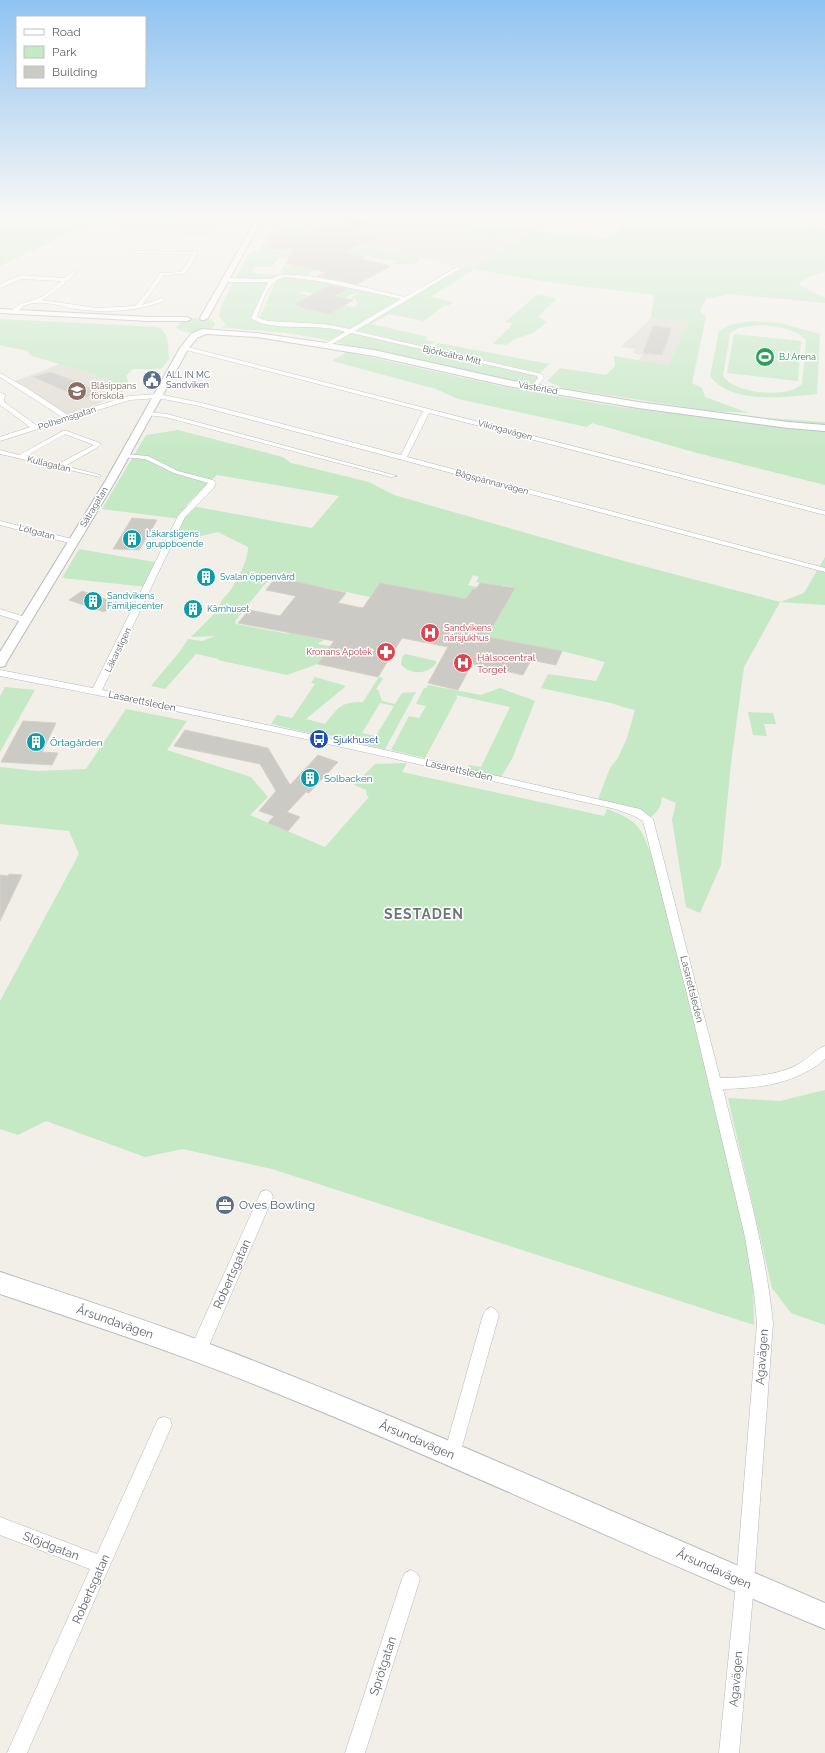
<svg xmlns="http://www.w3.org/2000/svg" width="825" height="1753" viewBox="0 0 825 1753" font-family="Raleway,sans-serif">
<style>
.education{fill:#e1ded6}
.green{fill:#c5e8c5;fill-rule:evenodd}
.building{fill:#cccac5;stroke:#d6d1c6}
.lines{fill:none;stroke-linecap:round;stroke-linejoin:round}
.street-casing{stroke:#b5b8bc;stroke-width:1}
.secondary-casing{stroke:#b6babf;stroke-width:2}
.street{fill:#fff;fill-rule:evenodd}
.secondary{fill:#fff;fill-rule:evenodd}
.labels{text-anchor:middle;dominant-baseline:central;stroke-width:3;stroke-linejoin:round;paint-order:stroke}
.far-street-label{font-size:9px;fill:#5f6368;stroke:#fff}
.far-leisure-label{font-size:9px;fill:#27864d;stroke:#fff;text-anchor:start}
.far-service-label{font-size:9px;fill:#4e5e75;stroke:#fff;text-anchor:start}
.far-education-label{font-size:9px;fill:#785e54;stroke:#fff;text-anchor:start}
.far-culture-label{font-size:9px;fill:#0d838f;stroke:#fff;text-anchor:start}
.far-health-label{font-size:9px;fill:#be3a42;stroke:#fff;text-anchor:start}
.health-label{font-size:10px;fill:#be3a42;stroke:#fff;text-anchor:start}
.street-label{font-size:10px;fill:#5f6368;stroke:#fff}
.transit-label{font-size:10px;fill:#164399;stroke:#fff;text-anchor:start}
.culture-label{font-size:10px;fill:#0d838f;stroke:#fff;text-anchor:start}
.near-service-label{font-size:12px;fill:#4e5e75;stroke:#fff;text-anchor:start}
.near-street-label{font-size:12px;fill:#5f6368;stroke:#fff}
.district-label{font-size:14px;font-weight:bold;letter-spacing:1px;fill:#70757a;stroke:#fff}
</style>
<rect width="100%" height="100%" fill="#f1efe8"/>
<!-- education -->
<g class="education">
<path d="M135,216H223L212,235L123,233Z"/>
<path d="M279,216H431L533,230L472,269L362,247L331,262L261,248Z"/>
<path d="M651,318L689,322L668,365L639,360L642,355L633,353L636,349L621,347Z"/>
<path d="M60,364L86,372L131,388L68,418L13,382Z"/>
</g>
<!-- green -->
<g class="green">
<path d="M0,216H123L119,219L82,227L0,266Z"/>
<path d="M148,216H183L176,227L144,221Z"/>
<path d="M641,216H785L825,229V272L811,276L798,284L825,298V303L731,294L706,299L700,311L706,317L692,383L702,388L705,397L749,413L710,411L563,388L547,381L560,368L606,375L615,366L614,356L668,365L689,322L651,318L654,295L547,282L472,269V271L430,297L453,302L448,306L445,305L424,321L389,314L371,324L428,337L425,340L435,342L426,347L356,330L464,267L472,269L533,230L572,236L585,235L602,238L616,234L623,224Z"/>
<path d="M282,220H292L288,227L308,228L303,235H272L264,249L294,255L286,258H278L272,267H255L251,273L277,275L252,317L256,322L318,325L540,375L533,388L374,353C343,342 309,336 277,332C259,330 240,330 222,327L226,325L219,316L222,304L248,255L261,248L269,233H282L286,227L277,226Z"/>
<path d="M481,225L513,230L496,240L462,235Z"/>
<path d="M362,247L420,258L415,264C406,262 400,266 391,264L396,261L364,255L323,266L306,275L279,274L283,266H304L331,262Z"/>
<path d="M278,276H293L406,299L352,330L311,323L267,322L261,320L260,316L265,306L272,305H265ZM303,291L344,301L348,299L346,298C349,295 353,293 357,293L351,298L355,299L358,304L354,307L345,305L305,309L299,308L301,306L296,304L309,296L299,293Z"/>
<path d="M538,294L552,297L556,299L538,317L547,322L533,333L513,340L506,345L493,344L510,327L512,323L505,322Z"/>
<path d="M195,318L210,320L215,322V326C206,333 184,336 176,327L182,321Z"/>
<path d="M0,319L158,327C170,334 168,347 169,359L161,369H133L126,376L131,388L86,372L32,356L27,351L0,345Z"/>
<path d="M750,321L781,323L820,334L817,394C787,397 731,405 710,376L719,331L730,325ZM760,325C775,326 795,328 806,340L802,384C787,399 735,394 723,376L730,333L739,328Z"/>
<path d="M734,334L801,341L798,381L727,373Z"/>
<path d="M438,343L549,364L540,373L434,348V346Z"/>
<path d="M347,352L500,386L613,406L661,412L656,408L703,414L825,422V485L697,453L592,423L587,427L458,399L436,389L332,361Z"/>
<path d="M178,430L283,457L291,463L369,482L394,495L624,561L780,602L804,593L825,557V605L780,602L744,667L731,763L721,865L700,913L686,907L672,820L676,803L662,797C661,808 657,813 648,819L597,802L610,768L618,758L627,738L635,710L623,707L611,703L541,688L548,674L596,681L605,662L562,651L487,637L515,588L503,585L501,588L476,582L479,577L473,575L468,585L477,587L476,589H473L472,591L451,632L449,596L381,583L370,597L273,577L265,584L235,621L236,624L289,634L290,632L324,640L317,644L331,646L318,664L287,675L218,660L219,659L196,654L165,689L151,686L181,650L188,639L202,641L215,636L191,637L219,609C220,599 227,596 232,588C239,576 248,561 248,547L218,532L193,538L174,535L181,519L102,509L146,435ZM217,475L339,496L312,528L186,505Z"/>
<path d="M79,549L160,563L148,587L62,578Z"/>
<path d="M406,654L436,661V663C429,675 409,675 401,664L402,657Z"/>
<path d="M315,677L346,686L306,719L325,724C339,707 340,702 363,702L379,677L383,678L376,689L378,690L382,701L395,704L402,693L416,692L385,749L350,742L351,740L319,733L317,735L271,724L277,715L292,718L315,684L311,683ZM380,703L394,706L376,736L362,733Z"/>
<path d="M428,685L481,695L500,688L535,701L512,759L500,779L466,771L469,765L481,767L510,707L456,695L457,698L425,758L391,750L409,716L419,718L426,706L416,704L424,688H426Z"/>
<path d="M5,687L35,690L0,752V696Z"/>
<path d="M126,709L187,721L167,750L251,777L268,797L250,815L325,847L369,797L367,796L366,790L354,785L375,764L407,763L402,772L604,816L607,809C641,822 640,827 653,859L737,1196L753,1279L754,1325L272,1169L183,1149L145,1157L46,1121L18,1135L0,1129V1001L79,854L69,831L0,824V767L37,771L86,769Z"/>
<path d="M748,712L773,713L776,724H764L767,736L753,735Z"/>
<path d="M825,1090V1325L791,1313L772,1288L728,1098L780,1101Z"/>
</g>
<!-- building -->
<g class="building">
<path d="M348,218L369,222L358,227L362,228L351,233L373,238L343,252L365,257L360,259L391,266L357,284L318,276L326,272L286,264L293,249L267,248L276,235H309Z"/>
<path d="M330,285L347,289L334,296L353,300L329,314L299,307L301,306L295,304Z"/>
<path d="M653,326L670,328L671,330L662,354L661,355L643,353Z"/>
<path d="M50,372L75,381L99,392L83,399L34,377Z"/>
<path d="M132,518L157,520L139,550L113,549Z"/>
<path d="M276,577L346,593L338,603L363,608L380,583L466,599L473,589H476L480,583L515,588L487,637L562,651L556,665L531,660L523,675L472,664L458,690L428,683L448,647L402,638L378,677L318,664L334,641L238,623L249,610L280,616L296,596L266,590Z"/>
<path d="M82,591L117,603L104,612L69,600Z"/>
<path d="M23,721L56,723L42,752L58,753L52,765L1,762Z"/>
<path d="M185,730L268,748L290,785L318,755L338,762L309,793L306,792L287,812L300,817L288,831L268,823L274,816L259,811L276,791L260,764L174,746Z"/>
<path d="M9,874L22,875L0,921V875L8,876Z"/>
</g>
<g class="lines">
<!-- street casing -->
<g class="street-casing">
<g id="street">
<path d="M606,216H610L589,229L530,219L523,224L519,223L529,217L588,227Z"/>
<path d="M135,251L196,252L198,253L185,274L164,275L142,305L162,298L165,300L164,301C135,312 105,313 75,309C60,306 44,300 29,304C23,305 20,311 14,314L11,312C20,301 25,304 36,299C45,296 54,288 61,281L22,279L0,288V284L21,275L64,278L74,271L76,272C66,283 55,292 42,300L97,308L135,306L145,295L160,273L181,272L193,254L137,253Z"/>
<path d="M457,267L461,268L355,331L542,374L544,378L535,389L530,388L538,378L537,376L351,333L327,347H323V345L345,332C338,330 331,328 324,328C305,326 265,330 251,318L268,282H225L222,280L225,278L271,279C286,264 382,292 405,297ZM285,277L318,281L401,299L350,329L324,324L267,321L257,317C262,303 268,280 285,277Z"/>
<path d="M184,346L825,511V515L429,413L407,457L825,568V572L199,406L158,398L130,400L0,441V437L30,427L0,405V393L5,394L4,402L36,425L62,417L0,377V373L25,387L68,415L129,396L158,394L202,403L401,455L423,411L182,349V347Z"/>
<path d="M148,412L167,414L397,476L391,477L165,417L146,415L145,414Z"/>
<path d="M63,431H67L100,443L101,444L98,447L65,466L100,475V477L0,454V450L19,455ZM65,434L94,445L58,464L26,456Z"/>
<path d="M124,454L148,456L178,471L213,480L216,483L213,489L185,517L102,690L385,750L640,809L653,819L720,1078C745,1077 774,1077 797,1065C807,1060 815,1049 825,1046V1059C796,1084 760,1088 723,1089C742,1167 765,1244 773,1323L754,1583L739,1753H719L736,1583L757,1323L754,1292L745,1237L694,1022L643,821L632,815L615,809C410,762 206,715 0,676V670L93,688L178,516L208,483L174,473L145,459L122,457V455Z"/>
<path d="M0,521L76,540L77,542L73,544L0,525Z"/>
<path d="M0,609L28,618L29,620L25,623L0,615Z"/>
<path d="M266,1190L271,1192L273,1197L204,1357L198,1359L192,1357L190,1351L192,1345L261,1192Z"/>
<path d="M491,1307L496,1310L499,1315L460,1454L458,1460L452,1462L446,1460L444,1454L483,1315L486,1310Z"/>
<path d="M164,1417L170,1419L172,1425L27,1753H7L90,1569L0,1535V1517L97,1554L158,1419Z"/>
<path d="M411,1570L417,1573L420,1579L365,1753H345L402,1579L405,1573Z"/>
</g>
</g>
<!-- secondary casing -->
<g class="secondary-casing">
<g id="secondary">
<path d="M258,216H264L208,318L204,320H201L200,318Z"/>
<path d="M787,216H795L825,225V229Z"/>
<path d="M0,309L149,317H187L191,319L187,321H149L0,313Z"/>
<path d="M202,329L257,333L374,350L508,380L638,402L788,422L825,425V431L788,428L638,408L508,386L374,356L257,337L206,334L197,338L188,349L116,480L6,663L5,666L0,667V652L106,480L180,348L191,334Z"/>
<path d="M0,1272C79,1298 159,1324 236,1354C435,1431 629,1520 825,1603V1629C637,1552 454,1464 266,1389C178,1353 89,1324 0,1294Z"/>
</g>
</g>
<!-- street -->
<use href="#street" class="street"/>
<!-- secondary -->
<use href="#secondary" class="secondary"/>
</g>
<!-- sky -->
<linearGradient id="sky" x2="0" y2="1"><stop stop-color="#8fc3f1"/><stop offset="0.47" stop-color="#f9f8f5"/><stop offset="1" stop-color="#f9f8f5" stop-opacity="0"/></linearGradient>
<rect width="825" height="461" fill="url(#sky)"/>
<!-- icons -->
<defs>
<g id="stadium-disc" transform="scale(1)"><circle r="9.5" fill="#2e9e5b" stroke="#fff"/><path d="M0-5a6.5 5 0 1 0 0 10a6.5 5 0 1 0 0-10ZM-3.5-1.8h7v3.6h-7Z" fill="#fff"/></g>
<g id="civic-disc" transform="scale(1)"><circle r="9.5" fill="#5c6f8a" stroke="#fff"/><path d="M-.6-6.5H3V-4.5H.6V-3L4-1V1h2V6H-6V1h2V-1L-.6-3ZM-1.2 2.5V6h2.4V2.5Z" fill="#fff"/></g>
<g id="school-disc" transform="scale(1)"><circle r="9.5" fill="#8d6e63" stroke="#fff"/><path d="M0-5L7-2L0 1L-7-2ZM-4 1L0 2.5L4 1V4Q0 6-4 4Z" fill="#fff"/></g>
<g id="building-disc" transform="scale(1)"><circle r="9.5" fill="#0f9aa8" stroke="#fff"/><path d="M-4-6H4V6H1V3H-1V6H-4ZM-2.5-4.3h1.7v1.8h-1.7ZM.8-4.3h1.7v1.8H.8ZM-2.5-1h1.7V.8h-1.7ZM.8-1h1.7V.8H.8Z" fill="#fff"/></g>
<g id="hospital-disc" transform="scale(1)"><circle r="9.5" fill="#e0444e" stroke="#fff"/><path d="M-5-5h3v3.5h4V-5h3V5h-3V1.5h-4V5h-3Z" fill="#fff"/></g>
<g id="pharmacy-disc" transform="scale(1)"><circle r="9.5" fill="#e0444e" stroke="#fff"/><path d="M-2-6h4v4h4v4h-4v4h-4v-4h-4v-4h4Z" fill="#fff"/></g>
<g id="bus-disc" transform="scale(1)"><circle r="9.5" fill="#1a4fb4" stroke="#fff"/><path d="M-5-6H5V4H4V6H2V4H-2V6H-4V4H-5ZM-3.5-4V0h7V-4ZM-3.5 1.2v1.5H-2V1.2ZM2 1.2v1.5H3.5V1.2Z" fill="#fff"/></g>
<g id="office-disc" transform="scale(1)"><circle r="9.5" fill="#5c6f8a" stroke="#fff"/><path d="M-6-3h4V-5.5h4V-3h4V5H-6ZM-1-4.5V-3h2v-1.5ZM-6 0V1H6V0Z" fill="#fff"/></g>
</defs>
<g fill-rule="evenodd">
<use href="#stadium-disc" x="765" y="357"/>
<use href="#civic-disc" x="152" y="380"/>
<use href="#school-disc" x="77" y="391"/>
<use href="#building-disc" x="132" y="539"/>
<use href="#building-disc" x="206" y="577"/>
<use href="#building-disc" x="93" y="601"/>
<use href="#building-disc" x="193" y="609"/>
<use href="#hospital-disc" x="430" y="633"/>
<use href="#pharmacy-disc" x="386" y="652"/>
<use href="#hospital-disc" x="463" y="663"/>
<use href="#bus-disc" x="319" y="739"/>
<use href="#building-disc" x="36" y="742"/>
<use href="#building-disc" x="310" y="778"/>
<use href="#office-disc" x="225" y="1205"/>
</g>
<g class="labels">
<!-- far-street labels -->
<g class="far-street-label">
<text transform="translate(452 355) rotate(13)">Björksätra Mitt</text>
<text transform="translate(538 388) rotate(10)">Västerled</text>
<text transform="translate(67 418) rotate(-18)">Polhemsgatan</text>
<text transform="translate(505 430) rotate(15)">Vikingavägen</text>
<text transform="translate(49 464) rotate(14)">Kullagatan</text>
<text transform="translate(492 482) rotate(15)">Bågspännarvägen</text>
<text transform="translate(94 507) rotate(-59)">Sätragatan</text>
<text transform="translate(37 532) rotate(15)">Lötgatan</text>
<text transform="translate(118 650) rotate(-64)">Läkarstigen</text>
</g>
<!-- far-leisure labels -->
<g class="far-leisure-label">
<text x="779" y="357">BJ Arena</text>
</g>
<!-- far-service labels -->
<g class="far-service-label">
<text x="166" y="375">ALL IN MC<tspan x="166" dy="10">Sandviken</tspan></text>
</g>
<!-- far-education labels -->
<g class="far-education-label">
<text x="91" y="386">Blåsippans<tspan x="91" dy="10">förskola</tspan></text>
</g>
<!-- far-culture labels -->
<g class="far-culture-label">
<text x="146" y="534">Läkarstigens<tspan x="146" dy="10">gruppboende</tspan></text>
<text x="220" y="577">Svalan öppenvård</text>
<text x="107" y="596">Sandvikens<tspan x="107" dy="10">Familjecenter</tspan></text>
<text x="207" y="609">Kärnhuset</text>
</g>
<!-- far-health labels -->
<g class="far-health-label">
<text x="444" y="628">Sandvikens<tspan x="444" dy="10">närsjukhus</tspan></text>
<text x="372" y="652" text-anchor="end">Kronans Apotek</text>
</g>
<!-- health labels -->
<g class="health-label">
<text x="477" y="657">Hälsocentral<tspan x="477" dy="12">Torget</tspan></text>
</g>
<!-- street labels -->
<g class="street-label">
<text transform="translate(142 701) rotate(12)">Lasarettsleden</text>
<text transform="translate(459 770) rotate(13)">Lasarettsleden</text>
<text transform="translate(692 989) rotate(76)">Lasarettsleden</text>
</g>
<!-- transit labels -->
<g class="transit-label">
<text x="333" y="739">Sjukhuset</text>
</g>
<!-- culture labels -->
<g class="culture-label">
<text x="50" y="742">Örtagården</text>
<text x="324" y="778">Solbacken</text>
</g>
<!-- near-service labels -->
<g class="near-service-label">
<text x="239" y="1205">Oves Bowling</text>
</g>
<!-- near-street labels -->
<g class="near-street-label">
<text transform="translate(232 1274) rotate(-66)">Robertsgatan</text>
<text transform="translate(115 1322) rotate(19)">Årsundavägen</text>
<text transform="translate(762 1357) rotate(-86)">Agavägen</text>
<text transform="translate(417 1440) rotate(23)">Årsundavägen</text>
<text transform="translate(51 1546) rotate(21)">Slöjdgatan</text>
<text transform="translate(714 1569) rotate(24)">Årsundavägen</text>
<text transform="translate(91 1589) rotate(-66)">Robertsgatan</text>
<text transform="translate(383 1666) rotate(-72)">Sprötgatan</text>
<text transform="translate(736 1679) rotate(-85)">Agavägen</text>
</g>
<!-- district labels -->
<g class="district-label">
<text x="424" y="914">SESTADEN</text>
</g>
</g>
<!-- legend -->
<rect x="16" y="16" width="130" height="72" fill="#ffffff" stroke="#bfc1c3"/>
<rect x="24" y="29" width="20" height="6" fill="#ffffff" stroke="#bfc1c3"/>
<text x="52" y="36" font-size="12" fill="#5f6368">Road</text>
<rect x="24" y="46" width="20" height="12" fill="#c5e8c5" stroke="#bfc1c3"/>
<text x="52" y="56" font-size="12" fill="#5f6368">Park</text>
<rect x="24" y="66" width="20" height="12" fill="#cccac5" stroke="#bfc1c3"/>
<text x="52" y="76" font-size="12" fill="#5f6368">Building</text>
</svg>
